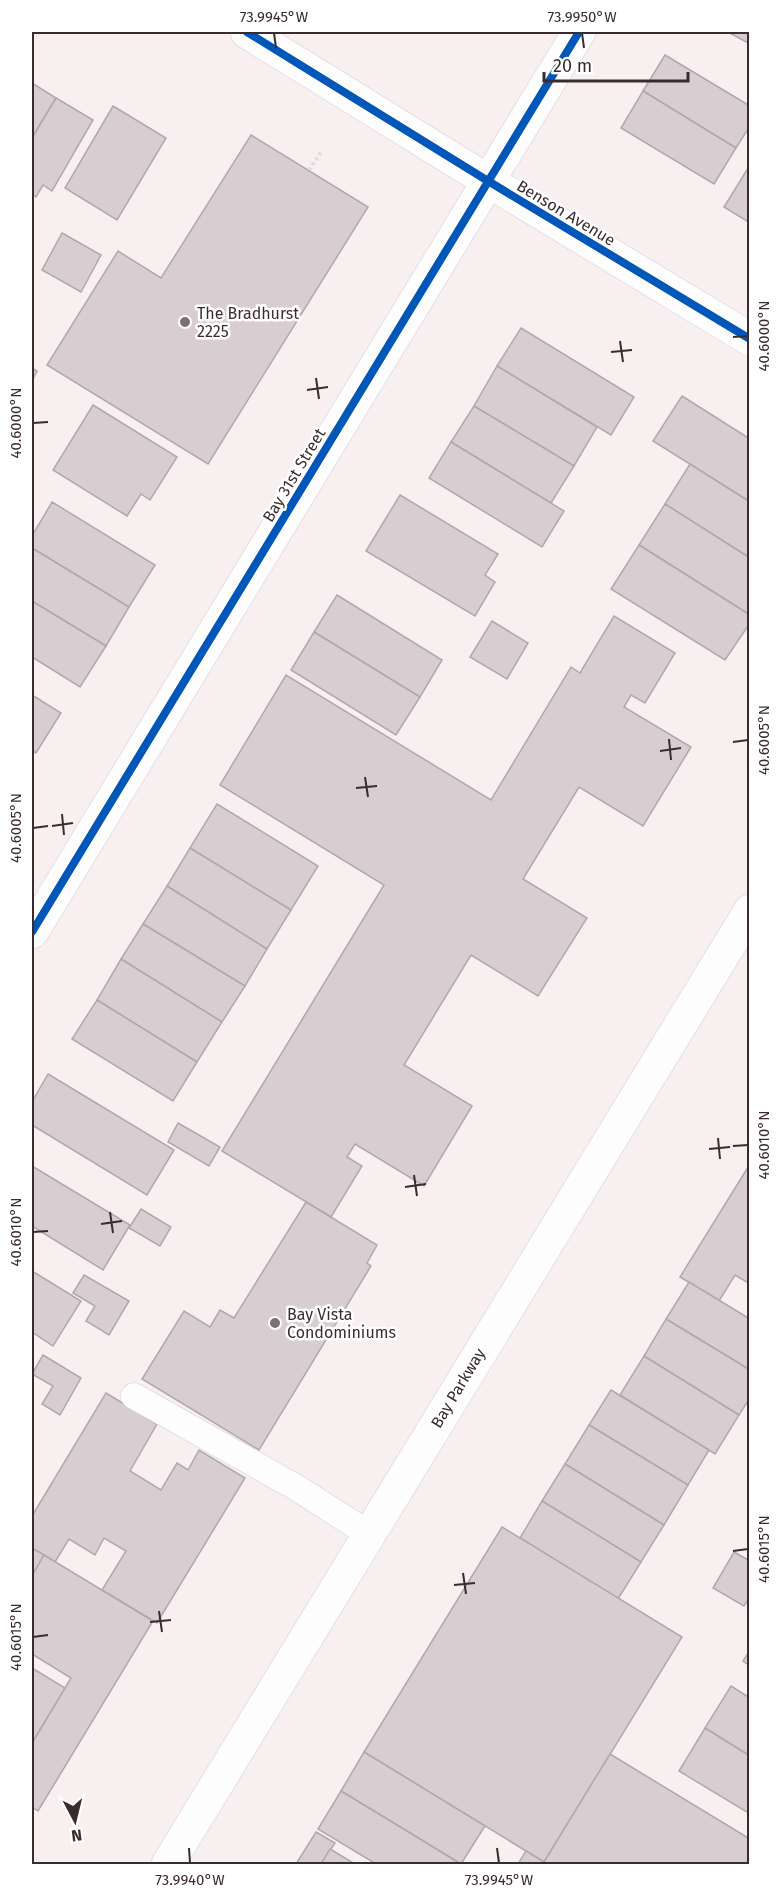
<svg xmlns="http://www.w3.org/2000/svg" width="781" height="1896" viewBox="0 0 781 1896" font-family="'Fira Sans',sans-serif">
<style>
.building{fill:#d8ced2;stroke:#b1a8ab;stroke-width:1.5}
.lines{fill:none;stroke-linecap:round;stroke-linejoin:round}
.service-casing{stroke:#d6cbcb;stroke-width:27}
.minor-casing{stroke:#d6cbcb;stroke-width:34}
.tertiary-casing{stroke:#d6cbcb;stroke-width:34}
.primary-casing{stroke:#d6cbcb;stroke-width:34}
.path{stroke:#dfdddd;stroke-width:4;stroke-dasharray:3 3;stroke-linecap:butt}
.service{stroke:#fefdfd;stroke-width:26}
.minor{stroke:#fefdfd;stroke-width:33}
.tertiary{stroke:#fefdfd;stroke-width:33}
.primary{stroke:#fefdfd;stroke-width:33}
.cycleway-casing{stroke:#fff;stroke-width:11}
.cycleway{stroke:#0057b8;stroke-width:8}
.ticks{fill:none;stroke:#3a2c2d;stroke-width:2}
.poi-dot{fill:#7c7171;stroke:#fff;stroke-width:2}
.labels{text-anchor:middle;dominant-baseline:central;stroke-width:5;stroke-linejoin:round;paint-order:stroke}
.street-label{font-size:16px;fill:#3a2c2d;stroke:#fff}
.poi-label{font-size:16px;fill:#3a2c2d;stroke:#fff;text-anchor:start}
.neatline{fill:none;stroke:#3a2c2d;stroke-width:2}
.ticks-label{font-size:15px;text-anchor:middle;fill:#3a2c2d}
</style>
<rect width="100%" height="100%" fill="#f8f0f0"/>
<!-- building -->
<g class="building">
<path d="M728,32H750V44Z"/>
<path d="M665,55L750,106V126L736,148L643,91Z"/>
<path d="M32,83L56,98L32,138Z"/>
<path d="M643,91L736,148L714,184L621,128Z"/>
<path d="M56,98L93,120L52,191L43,185L36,197L32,194V138Z"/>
<path d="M113,106L166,138L117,220L65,188Z"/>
<path d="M251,135L368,207L208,464L47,365L118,251L161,278Z"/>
<path d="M750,165V223L724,207Z"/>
<path d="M62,233L101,255L81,292L42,270Z"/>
<path d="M521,328L634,397L611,435L497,366Z"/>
<path d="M497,366L597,427L574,466L474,406Z"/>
<path d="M32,368L37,371L32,381Z"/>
<path d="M682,396L750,439V502L653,441Z"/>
<path d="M93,405L177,457L150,500L141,494L127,516L53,470Z"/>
<path d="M474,406L574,466L551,503L451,442Z"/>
<path d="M451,442L564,511L542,547L429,478Z"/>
<path d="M690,464L750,502V558L665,504Z"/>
<path d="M400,495L498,554L485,575L495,582L475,616L366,551Z"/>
<path d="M52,502L155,565L129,607L32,548V536Z"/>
<path d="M665,504L750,558V615L639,545Z"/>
<path d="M639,545L750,615V623L725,660L611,589Z"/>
<path d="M32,548L129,607L106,646L32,601Z"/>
<path d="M337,595L442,660L420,697L314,632Z"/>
<path d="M32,601L106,646L80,687L32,657Z"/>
<path d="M614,616L675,653L645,703L631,695L624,707L691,747L643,826L579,787L523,879L587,918L538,996L471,955L404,1065L472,1106L424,1186L355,1144L347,1157L362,1166L331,1217L222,1151L384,885L220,785L286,675L491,800L571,667L580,673Z"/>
<path d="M492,621L528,643L507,679L470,657Z"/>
<path d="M314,632L420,697L396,735L291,670Z"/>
<path d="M32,695L61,713L36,753L32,750Z"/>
<path d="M217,804L318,866L291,910L190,848Z"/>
<path d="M190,848L291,910L267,949L167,886Z"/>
<path d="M167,886L267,949L245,986L143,924Z"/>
<path d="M143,924L245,986L222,1022L121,959Z"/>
<path d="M121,959L222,1022L197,1062L97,1000Z"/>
<path d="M97,1000L197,1062L173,1101L72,1039Z"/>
<path d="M48,1074L174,1150L147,1195L32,1125V1102Z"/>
<path d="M178,1123L220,1147L209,1166L168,1142Z"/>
<path d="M750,1164V1284L735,1275L719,1301L680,1277Z"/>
<path d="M32,1166L130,1225L103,1270L32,1226Z"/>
<path d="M306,1202L377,1245L367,1263L371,1266L259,1450L142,1379L184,1311L210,1327L220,1310L234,1318Z"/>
<path d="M141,1209L171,1227L160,1246L129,1228Z"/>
<path d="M32,1271L81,1301L53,1346L32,1332Z"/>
<path d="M84,1275L129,1301L109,1335L86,1321L95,1306L73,1293Z"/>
<path d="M689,1282L750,1319V1370L666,1319Z"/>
<path d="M666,1319L750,1370V1398L739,1415L644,1356Z"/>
<path d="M43,1355L81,1378L60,1415L42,1404L53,1386L32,1374Z"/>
<path d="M644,1356L739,1415L715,1454L620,1395Z"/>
<path d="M611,1390L709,1450L688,1485L589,1425Z"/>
<path d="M106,1393L157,1424L130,1471L161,1490L177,1463L188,1470L199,1450L245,1478L157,1623L102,1590L126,1551L104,1538L95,1555L69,1539L55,1562L32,1548V1516Z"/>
<path d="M589,1425L688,1485L664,1525L565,1464Z"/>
<path d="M565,1464L664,1525L641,1562L542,1501Z"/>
<path d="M542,1501L641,1562L618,1599L520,1538Z"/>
<path d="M502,1527L682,1637L544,1862L364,1752Z"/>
<path d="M32,1548L44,1555L32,1576Z"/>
<path d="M734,1552L750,1561V1597L744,1606L713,1588Z"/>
<path d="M44,1555L153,1621L38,1811L32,1807V1743L71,1678L32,1654V1576Z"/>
<path d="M750,1650V1666L743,1661Z"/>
<path d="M32,1668L65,1688L32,1743Z"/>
<path d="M731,1686L750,1698V1756L705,1728Z"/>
<path d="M705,1728L750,1756V1814L679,1771Z"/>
<path d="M364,1752L485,1826L461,1864L341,1791Z"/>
<path d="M610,1754L750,1839V1864H548L544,1862Z"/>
<path d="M341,1791L461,1864H376L318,1829Z"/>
<path d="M316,1832L335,1843L321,1864H296Z"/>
<path d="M330,1849L355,1864H321Z"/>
<path d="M526,1851L544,1862L548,1864H518Z"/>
</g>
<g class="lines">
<!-- service casing -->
<g class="service-casing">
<path id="service" d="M134,1396L297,1488L369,1534"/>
</g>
<!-- minor casing -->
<g class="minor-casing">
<path id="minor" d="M32,932L579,32"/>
</g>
<!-- tertiary casing -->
<g class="tertiary-casing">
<path id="tertiary" d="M247,32L488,181L750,339"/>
</g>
<!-- primary casing -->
<g class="primary-casing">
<path id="primary" d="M168,1864L750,911"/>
</g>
<!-- path -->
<path class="path" d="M309,170L321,152"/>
<!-- service -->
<use href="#service" class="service"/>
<!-- minor -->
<use href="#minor" class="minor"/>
<!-- tertiary -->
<use href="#tertiary" class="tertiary"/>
<!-- primary -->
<use href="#primary" class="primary"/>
<!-- cycleway casing -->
<g class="cycleway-casing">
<g id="cycleway">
<path d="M247,32L488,181L750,339"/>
<path d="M32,932L579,32"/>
</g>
</g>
<!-- cycleway -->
<use href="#cycleway" class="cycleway"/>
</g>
<!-- ticks -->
<path class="ticks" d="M274,33L276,48M582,33L584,48M733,337L748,336M620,341L623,362M611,352L632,350M316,378L319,399M307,390L328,387M33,423L48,422M669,739L671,760M733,742L748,740M660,751L681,748M365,777L368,797M356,788L377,786M62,814L64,835M52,826L73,823M33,828L48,826M718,1138L720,1159M733,1146L748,1145M709,1149L730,1147M414,1175L417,1196M405,1187L426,1184M110,1212L113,1233M101,1224L122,1221M33,1232L48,1231M733,1551L748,1549M463,1573L466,1594M454,1585L475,1583M159,1611L162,1632M150,1622L171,1620M33,1637L48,1635M189,1848L190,1863M497,1848L499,1863"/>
<!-- markers -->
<g class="poi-dot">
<circle cx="185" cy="322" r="6"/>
<circle cx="275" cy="1323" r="6"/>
</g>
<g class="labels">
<!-- street labels -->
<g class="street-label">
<text transform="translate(566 213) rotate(31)">Benson Avenue</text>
<text transform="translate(294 475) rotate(-59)">Bay 31st Street</text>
<text transform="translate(458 1388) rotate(-59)">Bay Parkway</text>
</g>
<!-- poi labels -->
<g class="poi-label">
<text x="197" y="313">The Bradhurst<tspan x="197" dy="18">2225</tspan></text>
<text x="287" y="1314">Bay Vista<tspan x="287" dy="18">Condominiums</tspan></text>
</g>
</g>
<!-- border -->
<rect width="781" height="1896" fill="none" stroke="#ffffff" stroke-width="66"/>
<!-- north arrow -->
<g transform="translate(75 1821) rotate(173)" stroke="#ffffff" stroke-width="4.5" paint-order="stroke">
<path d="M0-4.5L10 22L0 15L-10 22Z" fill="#3a2c2d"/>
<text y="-9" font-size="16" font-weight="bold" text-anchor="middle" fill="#3a2c2d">N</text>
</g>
<!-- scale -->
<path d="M544 72v9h144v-9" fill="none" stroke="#3a2c2d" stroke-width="3"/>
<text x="553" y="72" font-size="18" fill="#3a2c2d" stroke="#ffffff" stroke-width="4.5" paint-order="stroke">20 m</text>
<rect x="33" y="33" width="715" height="1830" class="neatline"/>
<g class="ticks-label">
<text x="274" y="22">73.9945°W</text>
<text x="582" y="22">73.9950°W</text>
<text transform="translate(764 336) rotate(-90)" y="5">40.6000°N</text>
<text transform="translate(16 423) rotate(-90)" y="5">40.6000°N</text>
<text transform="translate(764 740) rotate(-90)" y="5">40.6005°N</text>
<text transform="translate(16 828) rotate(-90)" y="5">40.6005°N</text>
<text transform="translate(764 1145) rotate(-90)" y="5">40.6010°N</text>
<text transform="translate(16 1232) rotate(-90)" y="5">40.6010°N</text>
<text transform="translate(764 1549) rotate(-90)" y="5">40.6015°N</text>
<text transform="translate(16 1637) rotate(-90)" y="5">40.6015°N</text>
<text x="190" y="1885">73.9940°W</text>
<text x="499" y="1885">73.9945°W</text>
</g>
</svg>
